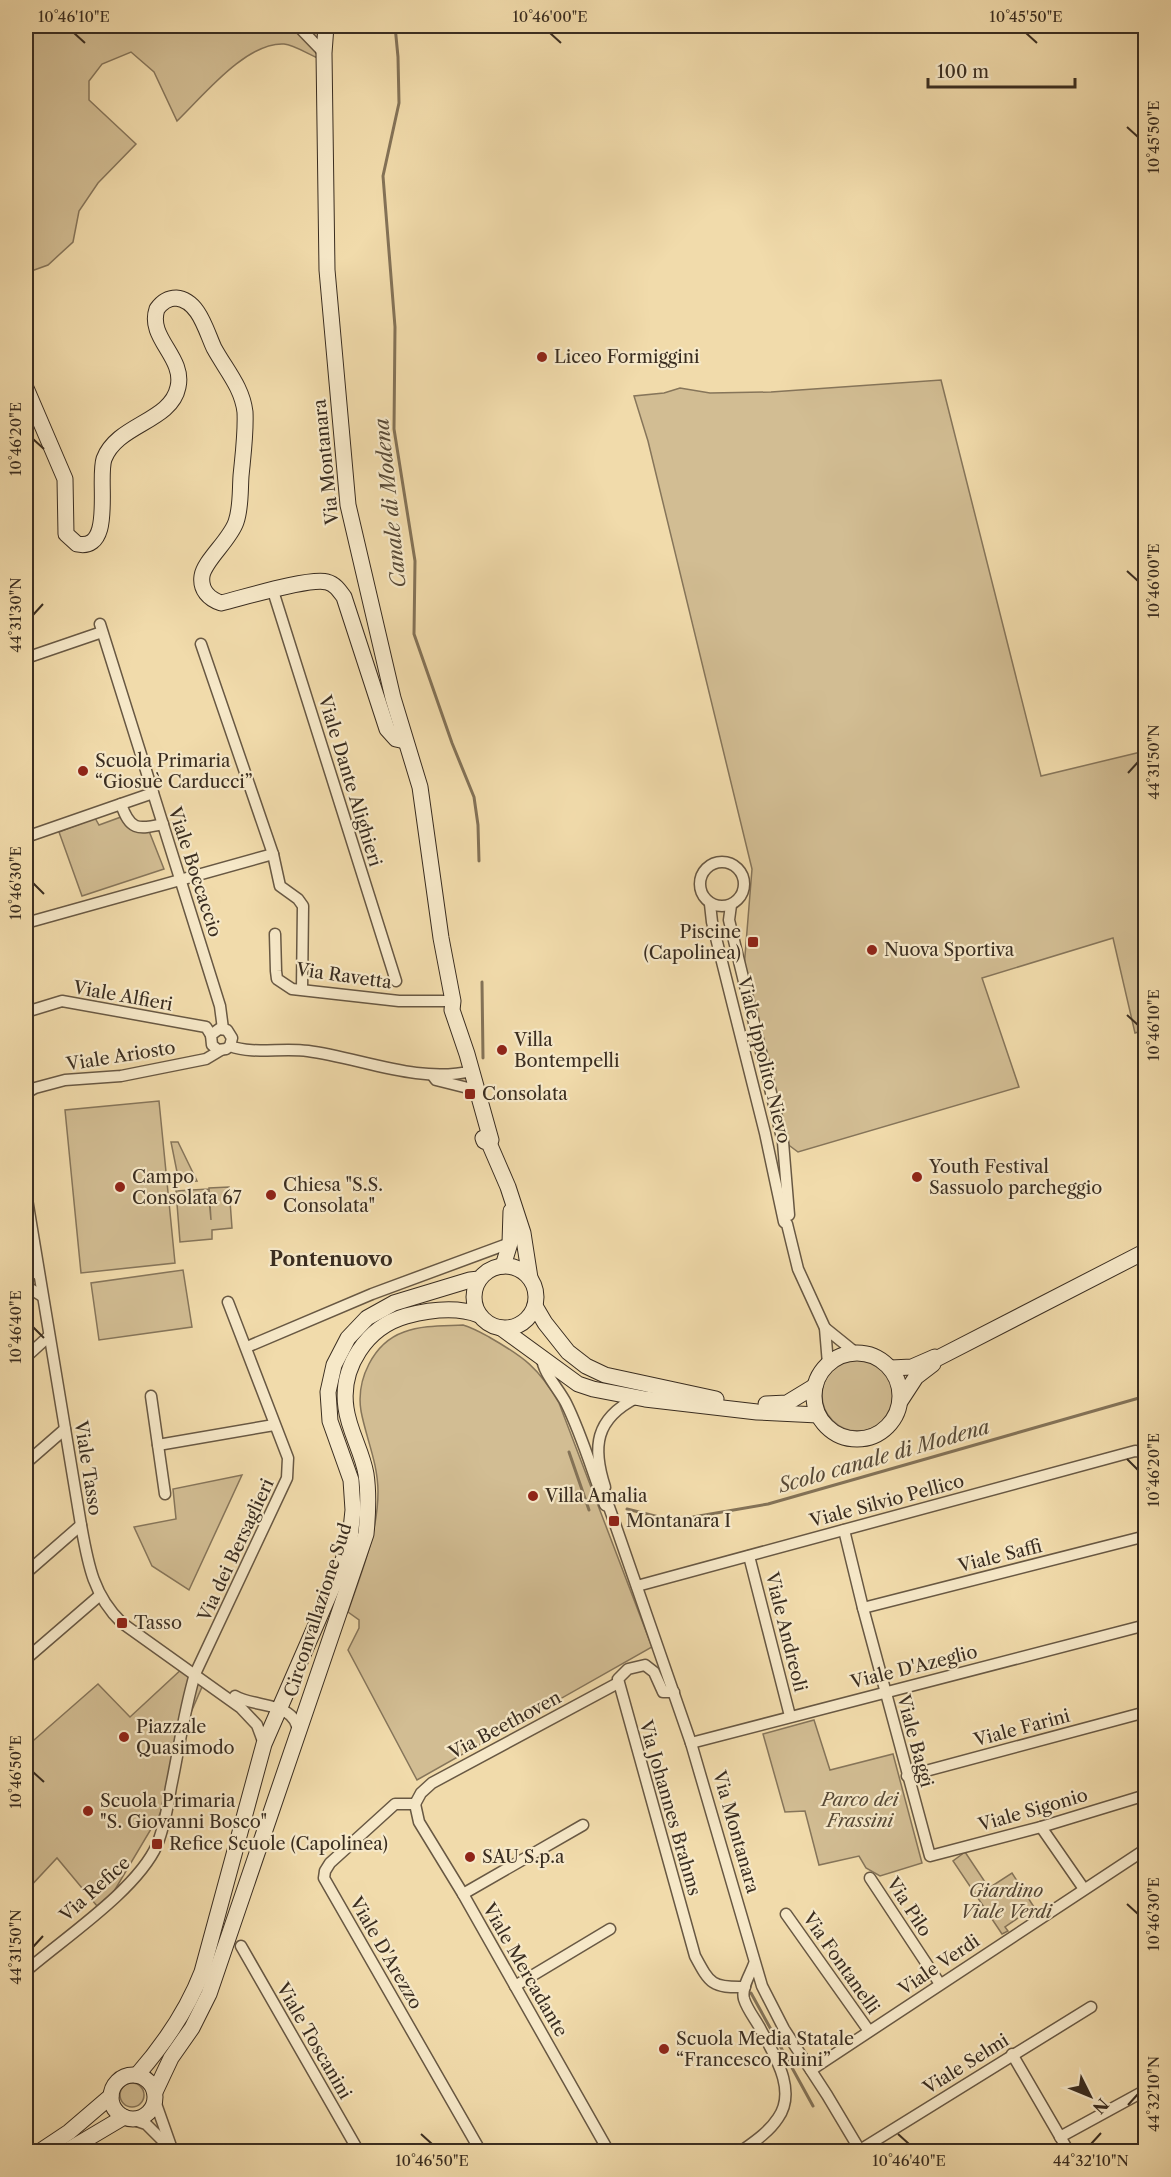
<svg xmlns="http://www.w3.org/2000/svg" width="1171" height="2177" viewBox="0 0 1171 2177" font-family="'Libre Caslon Text',serif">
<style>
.green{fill:#d2bd93;stroke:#86755a;stroke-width:1.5}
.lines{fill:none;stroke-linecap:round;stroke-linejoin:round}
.stream{stroke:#837257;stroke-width:3}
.minor-casing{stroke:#685843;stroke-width:13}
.secondary-casing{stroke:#3a2d20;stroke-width:17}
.minor{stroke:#f6e8c8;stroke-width:10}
.secondary{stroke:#f6e8c8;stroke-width:15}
.ticks{fill:none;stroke:#3a2d20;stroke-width:2}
.poi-dot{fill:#8f2418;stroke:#f6e8c8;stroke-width:2}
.labels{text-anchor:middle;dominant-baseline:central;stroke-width:4.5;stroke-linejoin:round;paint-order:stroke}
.poi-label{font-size:18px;fill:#3a2d20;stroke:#f6e8c8;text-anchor:start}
.street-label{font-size:18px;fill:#3a2d20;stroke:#f6e8c8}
.park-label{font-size:18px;font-style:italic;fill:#584a37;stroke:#f6e8c8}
.water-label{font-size:20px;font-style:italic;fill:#584a37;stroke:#f6e8c8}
.neighbourhood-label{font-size:20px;font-weight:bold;fill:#3a2d20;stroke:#f6e8c8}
.neatline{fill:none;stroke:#3a2d20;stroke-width:2}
.ticks-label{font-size:15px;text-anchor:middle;fill:#3a2d20}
</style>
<rect width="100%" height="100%" fill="#f1dbab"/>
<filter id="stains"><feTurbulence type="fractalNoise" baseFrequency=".00333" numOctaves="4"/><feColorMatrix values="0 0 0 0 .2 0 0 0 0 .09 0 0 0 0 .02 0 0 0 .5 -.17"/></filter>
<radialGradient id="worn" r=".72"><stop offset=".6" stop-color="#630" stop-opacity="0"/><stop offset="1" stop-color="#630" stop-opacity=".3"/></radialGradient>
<!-- green -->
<g class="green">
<path d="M26,26H321L318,58C308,54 294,45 284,44C246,42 203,96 177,121L154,72L131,52L102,64L89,81V100L136,144L98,183L79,211L73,242L48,265L26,273Z"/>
<path d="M941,380L1041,776L1145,751V1030L1135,1033L1113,938L982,978L1019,1087L798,1152L778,1137L742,993L752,869L648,441L634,396L664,393L680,388L710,393L771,392Z"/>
<path d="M121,817C129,829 135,830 149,831L164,869L82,896L59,832L95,818L99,825Z"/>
<path d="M159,1101L175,1263L81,1273L65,1110Z"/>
<path d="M171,1142H178L197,1181L179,1182Z"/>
<path d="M229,1187L232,1228L212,1230V1239L180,1242L176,1191L208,1189L211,1220L209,1188Z"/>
<path d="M183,1270L192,1327L99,1340L91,1283Z"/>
<path d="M463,1325C473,1328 480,1332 489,1337C524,1357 539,1368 559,1403L652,1647L417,1780L348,1650L359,1628V1620L348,1612C361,1573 378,1533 378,1492C378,1463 366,1438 361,1411C356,1380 373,1343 404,1332C423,1325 444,1326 463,1325Z"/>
<circle cx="858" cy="1395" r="36"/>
<path d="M242,1475L189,1590L152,1566L134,1527L176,1519L173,1489Z"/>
<path d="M184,1667L205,1680L189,1717L172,1780L160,1814L113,1893L97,1906L57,1858L26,1891V1747L98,1684L130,1717Z"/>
<path d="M814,1720L830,1770L893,1754L922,1863L880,1876L866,1868L859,1856L819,1865L805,1811L785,1812L763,1734Z"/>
<path d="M965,1852L989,1888L1012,1873L1034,1907L1005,1927L1008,1931L1002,1934L953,1861Z"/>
<circle cx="132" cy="2095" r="12"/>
</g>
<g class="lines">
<!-- stream -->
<g class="stream">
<path d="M395,26L398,57L399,103L383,176L395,327L394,429L415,561L414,634L452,743L474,797L478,825L479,861"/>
<path d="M482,982L483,1058"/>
<path d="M569,1452L589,1510"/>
<path d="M586,1502H599"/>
<path d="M627,1509L663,1518L693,1517L768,1504L1146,1396"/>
<path d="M751,1993L813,2106"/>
</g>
<!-- minor casing -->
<g class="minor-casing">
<g id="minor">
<path d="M298,26L324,53"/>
<path d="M273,591L396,981"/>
<path d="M100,624L220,1006L223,1029"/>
<path d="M201,644L273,854L280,886L298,899L303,906L302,989"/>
<path d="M26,658L102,632"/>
<path d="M153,793L121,804C130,830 137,830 163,824"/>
<path d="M26,837L121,804"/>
<circle cx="722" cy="884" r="22"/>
<path d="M710,904L712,922L765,1133L784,1222L787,1224L798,1269L825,1328L828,1364"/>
<path d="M731,905L729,920L783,1142L789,1215"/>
<path d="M26,923L273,854"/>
<path d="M275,934L276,971L277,979L292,989L399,1001H453"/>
<path d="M26,1012L62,1001L206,1027L211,1035"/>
<path d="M230,1046L232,1038L227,1030L219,1029L211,1035L212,1045L218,1050L226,1049L230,1046C254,1055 282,1047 308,1051C361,1058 418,1084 472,1071"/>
<path d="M433,1076L436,1080L468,1088"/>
<path d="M26,1093L35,1088L65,1080L121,1076L206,1059L221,1050"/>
<path d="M26,1193L81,1525C88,1564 93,1595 122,1623L241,1708L257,1725L264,1744"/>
<path d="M26,1267L39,1275"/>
<path d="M26,1286L42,1296"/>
<path d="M825,1328L856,1353"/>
<path d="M247,1347L372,1294L510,1243"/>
<path d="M26,1357L49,1336"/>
<path d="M542,1358C543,1373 559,1389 566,1403C582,1435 592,1471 605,1505L609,1507L614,1521L691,1743L762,1986L784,2029L827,2095L861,2152"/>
<path d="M151,1396L165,1494"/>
<path d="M158,1445L274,1425"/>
<path d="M26,1463L65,1429"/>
<path d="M605,1487C592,1447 595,1419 636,1398"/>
<path d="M844,1530L863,1608L930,1856L1041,1827L1146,1795"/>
<path d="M749,1556L790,1716"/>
<path d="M26,1573L81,1525"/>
<path d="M637,1586L1135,1451L1146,1452"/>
<path d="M863,1608L1146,1536"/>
<path d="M26,1659L99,1596"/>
<path d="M674,1692H663L654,1672L645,1665L628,1669L618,1679L695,1956C710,1984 712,1988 745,1987"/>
<path d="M235,1696C255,1708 296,1701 298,1732"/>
<path d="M691,1743L1146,1625"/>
<path d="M907,1776L1146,1712"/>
<path d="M415,1804H395L330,1863L325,1871L324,1878L481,2152"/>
<path d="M415,1804L419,1822L463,1894L609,2152"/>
<path d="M415,1804L421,1793L432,1783L618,1683"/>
<path d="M1041,1827L1084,1889"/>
<path d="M870,1878L940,1984"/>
<path d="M463,1894L583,1825"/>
<path d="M786,1914L869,2031"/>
<path d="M241,1946L359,2152"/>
<path d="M26,1971C64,1938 137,1890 157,1845C164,1827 168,1806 171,1787C179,1749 184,1711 195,1674L287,1478L288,1458L228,1302"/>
<path d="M515,1986L610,1929"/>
<path d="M1012,2054L1069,2152"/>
<path d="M811,2070L1146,1849"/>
<path d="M155,2101L173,2152"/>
<path d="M131,2119L146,2124L168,2146"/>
<path d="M1060,2137L1146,2090"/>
<path d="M860,2150L1091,2007"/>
<path d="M740,2152C754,2142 769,2132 778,2118C798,2090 773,2053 760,2028C755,2019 747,2009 744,1999C741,1988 750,1975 754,1964"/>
</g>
</g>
<!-- secondary casing -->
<g class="secondary-casing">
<g id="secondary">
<path d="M326,26L324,53L327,270L348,505L393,698L420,787L441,938L453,1001L452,1010L467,1054L491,1140L489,1143"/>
<path d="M26,388L65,479L66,534L77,544C115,552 97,480 104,459C117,424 171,422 178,387C185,357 147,338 157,309C162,302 168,298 176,298C199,300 206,331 214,348C226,370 242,387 245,412C246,433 243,455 241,476C240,491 241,508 236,522C230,540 204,561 202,576C200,590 209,599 221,603C242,598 310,577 327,582C335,584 339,590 344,597L387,729L396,739L405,741"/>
<path d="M483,1138L484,1141L489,1143L508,1187L523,1233L530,1278"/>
<circle cx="505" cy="1297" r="31"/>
<path d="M503,1266L510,1243L511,1211"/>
<path d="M535,1306L545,1323L568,1352L586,1366L605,1375L716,1399"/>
<path d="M501,1328L578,1384L593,1389L645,1399L757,1412L818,1415"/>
<circle cx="857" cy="1396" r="43"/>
<path d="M891,1368L912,1367L935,1357L938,1358L1146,1251"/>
<path d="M901,1400L916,1377L933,1364"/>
<path d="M766,1404L787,1403L815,1386"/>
<circle cx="133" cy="2097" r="22"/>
<path d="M137,2075C165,2043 187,2011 202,1972L264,1744L339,1572L350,1539L353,1510L351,1480L330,1421L328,1392L334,1365L348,1338L367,1318L394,1303L470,1280L479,1279"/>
<path d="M155,2092L171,2058L192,2028L209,1994L366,1534C368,1513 369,1494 366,1474C362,1451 349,1431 346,1408C340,1367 367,1327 406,1316C429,1310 456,1306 479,1315"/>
<path d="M39,2152L69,2132L111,2096"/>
<path d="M65,2152L124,2117"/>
</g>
</g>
<!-- minor -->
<use href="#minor" class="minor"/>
<!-- secondary -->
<use href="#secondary" class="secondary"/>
</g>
<!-- ticks -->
<path class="ticks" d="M74,33L85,43M550,33L561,43M1026,33L1037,43M1127,127L1138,137M33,439L44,449M1127,571L1138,581M33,615L43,604M1128,773L1138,762M33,883L44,894M1127,1015L1138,1025M33,1327L44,1338M1127,1459L1138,1470M33,1772L44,1782M1127,1904L1138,1914M33,1947L43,1936M1128,2105L1138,2094M421,2134L432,2144M898,2134L909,2144M1091,2144L1101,2133"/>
<!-- markers -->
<g class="poi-dot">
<circle cx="542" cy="357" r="6"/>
<circle cx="83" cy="771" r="6"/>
<rect x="747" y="936" width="12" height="12" rx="3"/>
<circle cx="872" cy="950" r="6"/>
<circle cx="502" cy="1050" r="6"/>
<rect x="464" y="1088" width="12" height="12" rx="3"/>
<circle cx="917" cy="1177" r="6"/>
<circle cx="120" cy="1187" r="6"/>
<circle cx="271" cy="1195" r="6"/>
<circle cx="533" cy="1496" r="6"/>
<rect x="608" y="1515" width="12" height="12" rx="3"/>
<rect x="116" y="1617" width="12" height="12" rx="3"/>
<circle cx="124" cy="1737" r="6"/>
<circle cx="88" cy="1811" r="6"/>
<rect x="151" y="1838" width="12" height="12" rx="3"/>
<circle cx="470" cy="1857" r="6"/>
<circle cx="664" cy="2049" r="6"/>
</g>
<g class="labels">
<!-- poi labels -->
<g class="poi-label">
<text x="554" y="357">Liceo Formiggini</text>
<text x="95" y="761">Scuola Primaria<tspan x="95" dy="21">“Giosuè Carducci”</tspan></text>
<text x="741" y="932" text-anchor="end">Piscine<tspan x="741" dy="21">(Capolinea)</tspan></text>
<text x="884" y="950">Nuova Sportiva</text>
<text x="514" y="1040">Villa<tspan x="514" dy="21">Bontempelli</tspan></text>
<text x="482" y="1094">Consolata</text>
<text x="929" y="1167">Youth Festival<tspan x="929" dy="21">Sassuolo parcheggio</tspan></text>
<text x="132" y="1177">Campo<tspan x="132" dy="21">Consolata 67</tspan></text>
<text x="283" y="1185">Chiesa "S.S.<tspan x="283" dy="21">Consolata"</tspan></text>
<text x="545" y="1496">Villa Amalia</text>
<text x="626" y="1521">Montanara I</text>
<text x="134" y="1623">Tasso</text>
<text x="136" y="1727">Piazzale<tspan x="136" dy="21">Quasimodo</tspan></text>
<text x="100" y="1801">Scuola Primaria<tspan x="100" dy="21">"S. Giovanni Bosco"</tspan></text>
<text x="169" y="1844">Refice Scuole (Capolinea)</text>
<text x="482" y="1857">SAU S.p.a</text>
<text x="676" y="2039">Scuola Media Statale<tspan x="676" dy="21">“Francesco Ruini”</tspan></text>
</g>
<!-- street labels -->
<g class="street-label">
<text transform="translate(326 462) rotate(-96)">Via Montanara</text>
<text transform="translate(350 781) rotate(73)">Viale Dante Alighieri</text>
<text transform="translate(195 872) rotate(72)">Viale Boccaccio</text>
<text transform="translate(344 976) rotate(8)">Via Ravetta</text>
<text transform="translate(123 996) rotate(10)">Viale Alfieri</text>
<text transform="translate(121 1056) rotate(-9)">Viale Ariosto</text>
<text transform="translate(764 1060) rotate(76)">Viale Ippolito Nievo</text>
<text transform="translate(88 1468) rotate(81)">Viale Tasso</text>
<text transform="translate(887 1501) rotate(-15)">Viale Silvio Pellico</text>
<text transform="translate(236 1550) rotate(-65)">Via dei Bersaglieri</text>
<text transform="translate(1000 1556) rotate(-14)">Viale Saffi</text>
<text transform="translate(318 1610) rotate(-72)">Circonvallazione Sud</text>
<text transform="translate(786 1632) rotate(76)">Viale Andreoli</text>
<text transform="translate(914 1667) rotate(-14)">Viale D'Azeglio</text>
<text transform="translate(505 1725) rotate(-28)">Via Beethoven</text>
<text transform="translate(1022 1728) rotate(-15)">Viale Farini</text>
<text transform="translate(915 1741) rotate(75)">Viale Baggi</text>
<text transform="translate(670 1808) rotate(74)">Via Johannes Brahms</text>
<text transform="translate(1033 1810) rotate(-16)">Viale Sigonio</text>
<text transform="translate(736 1832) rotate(74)">Via Montanara</text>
<text transform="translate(95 1889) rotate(-42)">Via Refice</text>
<text transform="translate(909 1907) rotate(57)">Via Pilo</text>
<text transform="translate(386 1953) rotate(60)">Viale D'Arezzo</text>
<text transform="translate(841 1963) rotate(55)">Via Fontanelli</text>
<text transform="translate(939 1965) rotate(-34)">Viale Verdi</text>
<text transform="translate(525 1970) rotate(60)">Viale Mercadante</text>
<text transform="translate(314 2041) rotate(60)">Viale Toscanini</text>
<text transform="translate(966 2064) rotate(-32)">Viale Selmi</text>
</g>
<!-- park labels -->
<g class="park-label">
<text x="860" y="1800">Parco dei<tspan x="860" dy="21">Frassini</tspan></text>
<text x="1006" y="1891">Giardino<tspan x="1006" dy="21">Viale Verdi</tspan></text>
</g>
<!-- water labels -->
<g class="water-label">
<text transform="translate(390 503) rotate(-96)">Canale di Modena</text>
<text transform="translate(884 1456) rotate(-16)">Scolo canale di Modena</text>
</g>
<!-- neighbourhood labels -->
<g class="neighbourhood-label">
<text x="331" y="1259">Pontenuovo</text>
</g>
</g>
<!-- margin -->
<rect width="1171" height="2177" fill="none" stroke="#f1dbab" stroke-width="66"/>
<!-- north arrow -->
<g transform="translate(1090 2096) rotate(133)" stroke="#f6e8c8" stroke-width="4.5" paint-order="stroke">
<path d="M0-4.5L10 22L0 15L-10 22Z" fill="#3a2d20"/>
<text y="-9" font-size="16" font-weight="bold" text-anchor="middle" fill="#3a2d20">N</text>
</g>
<!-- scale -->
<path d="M928 78v9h147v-9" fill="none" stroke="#3a2d20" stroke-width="3"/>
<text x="937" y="78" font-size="18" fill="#3a2d20" stroke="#f6e8c8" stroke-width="4.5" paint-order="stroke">100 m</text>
<rect x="33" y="33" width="1105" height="2111" class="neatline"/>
<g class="ticks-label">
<text x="74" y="22">10°46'10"E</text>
<text x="550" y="22">10°46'00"E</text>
<text x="1026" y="22">10°45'50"E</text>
<text transform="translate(1154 137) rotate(-90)" y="5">10°45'50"E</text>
<text transform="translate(16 439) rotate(-90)" y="5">10°46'20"E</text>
<text transform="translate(1154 581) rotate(-90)" y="5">10°46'00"E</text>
<text transform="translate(16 615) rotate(-90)" y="5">44°31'30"N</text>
<text transform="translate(1154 762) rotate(-90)" y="5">44°31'50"N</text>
<text transform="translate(16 883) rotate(-90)" y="5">10°46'30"E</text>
<text transform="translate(1154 1025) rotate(-90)" y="5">10°46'10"E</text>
<text transform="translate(16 1327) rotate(-90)" y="5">10°46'40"E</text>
<text transform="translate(1154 1470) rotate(-90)" y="5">10°46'20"E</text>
<text transform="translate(16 1772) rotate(-90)" y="5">10°46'50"E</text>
<text transform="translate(1154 1914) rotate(-90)" y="5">10°46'30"E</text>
<text transform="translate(16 1947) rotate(-90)" y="5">44°31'50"N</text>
<text transform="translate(1154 2094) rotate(-90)" y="5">44°32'10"N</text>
<text x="432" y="2166">10°46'50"E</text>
<text x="909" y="2166">10°46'40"E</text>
<text x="1091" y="2166">44°32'10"N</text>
</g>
<rect width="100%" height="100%" filter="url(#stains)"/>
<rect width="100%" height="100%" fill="url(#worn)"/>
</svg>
